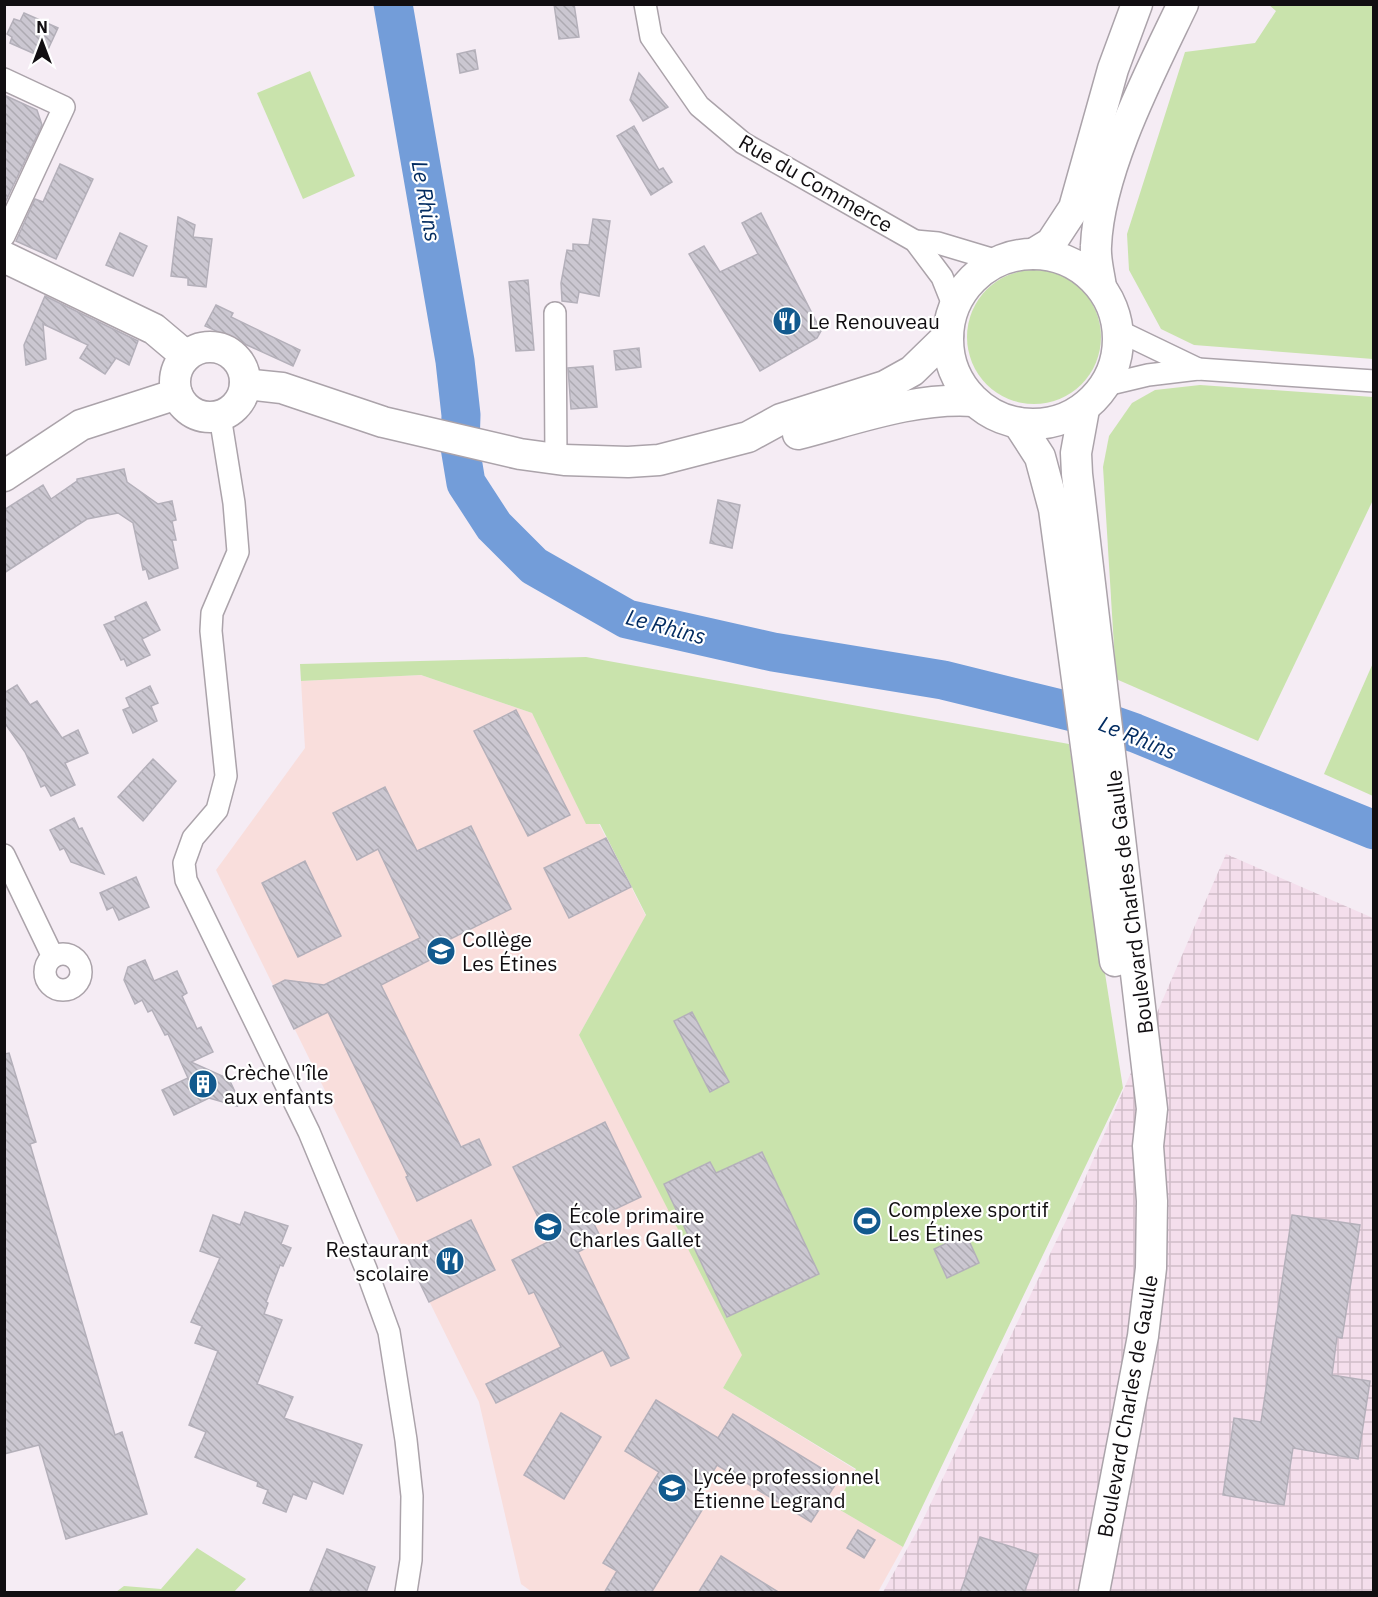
<svg xmlns="http://www.w3.org/2000/svg" width="1378" height="1597" viewBox="0 0 1378 1597" font-family="'IBM Plex Sans',sans-serif">
<style>
.industrial{fill:url(#industrial-grid)}
.education{fill:#f9dedc}
.green{fill:#c9e3ac}
.lines{fill:none;stroke-linecap:round;stroke-linejoin:round}
.river{stroke:#739dd9;stroke-width:39}
.building{fill:url(#building-back-hatch);stroke:#b4b0ba;stroke-width:1.5}
.street-casing{stroke:#aba3aa;stroke-width:24}
.secondary-casing{stroke:#aba3aa;stroke-width:33}
.street{stroke:#fff;stroke-width:21}
.secondary{stroke:#fff;stroke-width:30}
.labels{text-anchor:middle;dominant-baseline:central;stroke-width:4.5;stroke-linejoin:round;paint-order:stroke}
.street-label{font-size:21px;fill:#110e11;stroke:#fff}
.poi-label{font-size:21px;fill:#110e11;stroke:#fff;text-anchor:start}
.water-label{font-size:22px;font-style:italic;fill:#032c61;stroke:#fff}
</style>
<defs>
<pattern id="industrial-grid" width="8" height="8" patternUnits="userSpaceOnUse" patternTransform="scale(1.5)"><rect width="8" height="8" fill="#f4deec"/><path d="M0 4h8M4 0v8" fill="none" stroke="#d0bdc9"/></pattern>
<pattern id="building-back-hatch" width="6" height="6" patternUnits="userSpaceOnUse" patternTransform="scale(1.5)"><rect width="6" height="6" fill="#cbc7d1"/><path d="M-1 5l2 2M0 0l6 6M5-1l2 2" fill="none" stroke="#adaab2"/></pattern>
</defs>
<rect width="100%" height="100%" fill="#f5ecf4"/>
<!-- industrial -->
<path class="industrial" d="M1226,854L1373,918V1592H883L921,1524L1073,1206Z"/>
<!-- education -->
<path class="education" d="M421,675L532,713L586,823L599,824L646,916L579,1035L743,1355L723,1388L856,1470L835,1507L903,1547L878,1592H532L521,1584L479,1402L216,870L305,748L301,681Z"/>
<!-- green -->
<g class="green">
<path d="M1269,5H1373V359L1194,345L1161,329L1129,270L1127,234L1185,52L1255,43L1276,11Z"/>
<path d="M310,71L355,176L303,199L257,93Z"/>
<circle cx="1034" cy="337" r="67"/>
<path d="M1200,385L1373,397V500L1258,741L1116,679L1103,467L1109,436L1132,403L1155,390Z"/>
<path d="M586,657L1069,744L1123,1088L903,1547L835,1507L856,1469L723,1388L742,1355L579,1035L646,915L600,824H586L532,713L421,675L301,681L300,664Z"/>
<path d="M1373,663L1374,796H1373L1324,774Z"/>
<path d="M197,1548L246,1579L234,1592H116L124,1586L161,1589Z"/>
</g>
<g class="lines">
<!-- river -->
<path class="river" d="M393,4L455,361L461,415L460,447L466,483L494,526L534,566L627,619L773,652L943,680L1081,714L1135,733L1374,830"/>
</g>
<!-- building -->
<g class="building">
<path d="M554,4H574L579,37L559,39Z"/>
<path d="M24,13L58,28L44,58L10,43L12,37L7,34L14,19L20,21Z"/>
<path d="M475,50L478,69L460,73L457,54Z"/>
<path d="M639,73L668,107L643,121L630,100Z"/>
<path d="M4,95L37,110L42,125L4,205Z"/>
<path d="M634,126L659,170L663,168L672,182L651,195L617,136Z"/>
<path d="M60,164L93,179L56,259L16,241L35,199L43,202Z"/>
<path d="M761,213L821,331L817,338L760,371L689,254L704,246L720,272L758,254L742,223Z"/>
<path d="M178,217L195,225L193,237L212,239L206,287L188,285V278L171,276Z"/>
<path d="M593,219L610,221L599,296L579,292L577,303L562,301L561,283L567,250L573,251V244L589,245Z"/>
<path d="M120,233L147,246L133,276L106,265Z"/>
<path d="M528,280L534,350L516,351L509,282Z"/>
<path d="M45,296L138,341L129,365L116,358L105,374L80,358L88,345L43,324L46,359L26,365L24,345Z"/>
<path d="M216,305L233,313L231,317L300,350L293,366L205,326Z"/>
<path d="M639,348L641,367L616,370L614,351Z"/>
<path d="M593,366L597,407L571,409L568,368Z"/>
<path d="M124,469L127,482L158,504L172,501L176,520L172,521L176,540H172L178,568L149,579L146,569L143,570L133,523L118,513L87,519L4,573V510L43,485L51,499L77,481V479Z"/>
<path d="M718,500L740,505L732,548L710,543Z"/>
<path d="M146,602L160,630L142,639L150,655L127,666L124,659L121,660L104,625L116,620L115,617Z"/>
<path d="M17,685L30,705L37,701L62,738L78,730L88,753L65,763L75,785L51,796L45,785L41,787L25,752L4,722V693Z"/>
<path d="M150,686L158,703L151,706L157,721L133,733L123,710L130,707L126,698Z"/>
<path d="M516,710L570,815L528,836L474,731Z"/>
<path d="M153,759L176,781L143,821L118,797Z"/>
<path d="M385,787L417,851L471,826L511,909L426,951L430,960L381,985L461,1147L479,1139L491,1165L417,1201L406,1177L408,1176L328,1012L294,1029L273,986L285,980L324,985L420,938L378,849L357,860L333,813Z"/>
<path d="M74,818L79,829L82,828L104,874L71,862L64,848L60,850L50,830Z"/>
<path d="M606,838L631,887L569,918L544,868Z"/>
<path d="M305,861L341,936L298,957L262,883Z"/>
<path d="M136,877L149,907L119,920L113,907L107,910L100,893Z"/>
<path d="M145,960L154,981L177,971L187,993L182,996L197,1029L201,1027L213,1052L191,1062L229,1079L236,1094L232,1096L237,1106L209,1098L174,1115L162,1090L188,1078L168,1034L165,1035L152,1010L148,1012L142,1000L135,1004L124,980L128,967Z"/>
<path d="M692,1012L729,1082L710,1092L674,1021Z"/>
<path d="M9,1053L36,1142L30,1144L115,1435L122,1432L147,1514L66,1539L39,1445L4,1454V1054Z"/>
<path d="M605,1122L641,1197L592,1220L602,1240L578,1252L629,1358L611,1366L603,1350L496,1403L486,1384L561,1347L534,1292L529,1294L512,1260L550,1241L513,1167Z"/>
<path d="M762,1152L819,1274L727,1317L664,1184L710,1162L716,1173Z"/>
<path d="M245,1212L288,1226L281,1244L291,1248L283,1266L280,1265L266,1302L268,1303L264,1314L282,1320L257,1384L293,1397L284,1418L362,1445L343,1494L313,1481L306,1499L293,1494L286,1512L263,1503L268,1490L257,1486L258,1482L195,1457L206,1432L189,1425L218,1351L195,1343L202,1326L191,1322L220,1258L200,1251L213,1215L240,1225Z"/>
<path d="M1292,1215L1360,1225L1342,1338L1337,1337L1332,1375L1370,1381L1358,1459L1293,1448L1284,1505L1223,1495L1234,1418L1261,1422Z"/>
<path d="M471,1220L495,1270L429,1302L405,1252Z"/>
<path d="M966,1234L979,1263L947,1278L934,1249Z"/>
<path d="M656,1400L718,1438L733,1414L839,1479L811,1522L717,1465L698,1496L707,1502L651,1593H604L617,1571L603,1563L659,1472L625,1451Z"/>
<path d="M561,1413L601,1437L564,1499L524,1475Z"/>
<path d="M858,1530L875,1540L864,1558L847,1548Z"/>
<path d="M980,1537L1038,1555L1024,1593H960Z"/>
<path d="M327,1549L375,1567L366,1593H309Z"/>
<path d="M721,1556L746,1572L780,1593H698Z"/>
</g>
<g class="lines">
<!-- street casing -->
<g class="street-casing">
<g id="street">
<path d="M645,4L651,37L699,106L743,143L915,241L942,277L954,307"/>
<path d="M4,79L64,107L4,236"/>
<path d="M915,241L938,243L998,261"/>
<path d="M555,313L556,459"/>
<path d="M1119,331L1198,369"/>
<path d="M1106,385L1148,375L1198,369L1374,381"/>
<path d="M220,416L234,503L238,552L212,613L211,631L226,776L217,810L193,838L184,863L186,880L309,1132L366,1269L389,1332L406,1440L412,1496L411,1560L406,1592"/>
<path d="M4,855L53,957"/>
<circle cx="63" cy="972" r="18"/>
</g>
</g>
<!-- secondary casing -->
<g class="secondary-casing">
<g id="secondary">
<circle cx="1033" cy="339" r="85"/>
<path d="M1033,254L1051,243L1074,208L1113,69L1137,4"/>
<path d="M4,257L154,329L186,356"/>
<path d="M1101,287C1099,273 1095,259 1096,246C1099,170 1150,73 1183,4"/>
<circle cx="210" cy="382" r="35"/>
<path d="M245,384L282,388L383,422L520,454L564,460L628,462L659,460L748,437L781,419L885,386L912,371L948,336"/>
<path d="M1084,409L1076,453L1077,474L1152,1109L1148,1146L1152,1201L1151,1268L1143,1336L1094,1592"/>
<path d="M1018,423L1040,457L1054,509L1115,961"/>
<path d="M798,434C856,419 914,397 974,401"/>
<path d="M4,476L81,425L177,394"/>
</g>
</g>
<!-- street -->
<use href="#street" class="street"/>
<!-- secondary -->
<use href="#secondary" class="secondary"/>
</g>
<!-- icons -->
<defs>
<g id="restaurant-disc" transform="scale(1.5)"><circle r="9.5" fill="#125a8e" stroke="#fff"/><path d="M-5-6h1v4h1v-4h1v4h1v-4h1v5L-1.5 .5V6h-2V.5L-5-1ZM5-6V6H3V1.5H1.5Q1.5-4 5-6Z" fill="#fff"/></g>
<g id="school-disc" transform="scale(1.5)"><circle r="9.5" fill="#125a8e" stroke="#fff"/><path d="M0-5L7-2L0 1L-7-2ZM-4 1L0 2.5L4 1V4Q0 6-4 4Z" fill="#fff"/></g>
<g id="building-disc" transform="scale(1.5)"><circle r="9.5" fill="#125a8e" stroke="#fff"/><path d="M-4-6H4V6H1V3H-1V6H-4ZM-2.5-4.3h1.7v1.8h-1.7ZM.8-4.3h1.7v1.8H.8ZM-2.5-1h1.7V.8h-1.7ZM.8-1h1.7V.8H.8Z" fill="#fff"/></g>
<g id="stadium-disc" transform="scale(1.5)"><circle r="9.5" fill="#125a8e" stroke="#fff"/><path d="M0-5a6.5 5 0 1 0 0 10a6.5 5 0 1 0 0-10ZM-3.5-1.8h7v3.6h-7Z" fill="#fff"/></g>
</defs>
<g fill-rule="evenodd">
<use href="#restaurant-disc" x="787" y="321"/>
<use href="#school-disc" x="441" y="951"/>
<use href="#building-disc" x="203" y="1084"/>
<use href="#stadium-disc" x="867" y="1221"/>
<use href="#school-disc" x="548" y="1227"/>
<use href="#restaurant-disc" x="450" y="1261"/>
<use href="#school-disc" x="672" y="1488"/>
</g>
<g class="labels">
<!-- street labels -->
<g class="street-label">
<text transform="translate(816 183) rotate(30)">Rue du Commerce</text>
<text transform="translate(1129 902) rotate(-97)">Boulevard Charles de Gaulle</text>
<text transform="translate(1127 1406) rotate(-80)">Boulevard Charles de Gaulle</text>
</g>
<!-- poi labels -->
<g class="poi-label">
<text x="808" y="321">Le Renouveau</text>
<text x="462" y="939">Collège<tspan x="462" dy="24">Les Étines</tspan></text>
<text x="224" y="1072">Crèche l'île<tspan x="224" dy="24">aux enfants</tspan></text>
<text x="888" y="1209">Complexe sportif<tspan x="888" dy="24">Les Étines</tspan></text>
<text x="569" y="1215">École primaire<tspan x="569" dy="24">Charles Gallet</tspan></text>
<text x="429" y="1249" text-anchor="end">Restaurant<tspan x="429" dy="24">scolaire</tspan></text>
<text x="693" y="1476">Lycée professionnel<tspan x="693" dy="24">Étienne Legrand</tspan></text>
</g>
<!-- water labels -->
<g class="water-label">
<text transform="translate(427 201) rotate(80)">Le Rhins</text>
<text transform="translate(666 626) rotate(15)">Le Rhins</text>
<text transform="translate(1138 737) rotate(22)">Le Rhins</text>
</g>
</g>
<!-- border -->
<rect width="1378" height="1597" fill="none" stroke="#110e11" stroke-width="12"/>
<!-- north arrow -->
<g transform="translate(42 42)" stroke="#ffffff" stroke-width="4.5" paint-order="stroke">
<path d="M0-4.5L10 22L0 15L-10 22Z" fill="#110e11"/>
<text y="-9" font-size="16" font-weight="bold" text-anchor="middle" fill="#110e11">N</text>
</g>
</svg>
